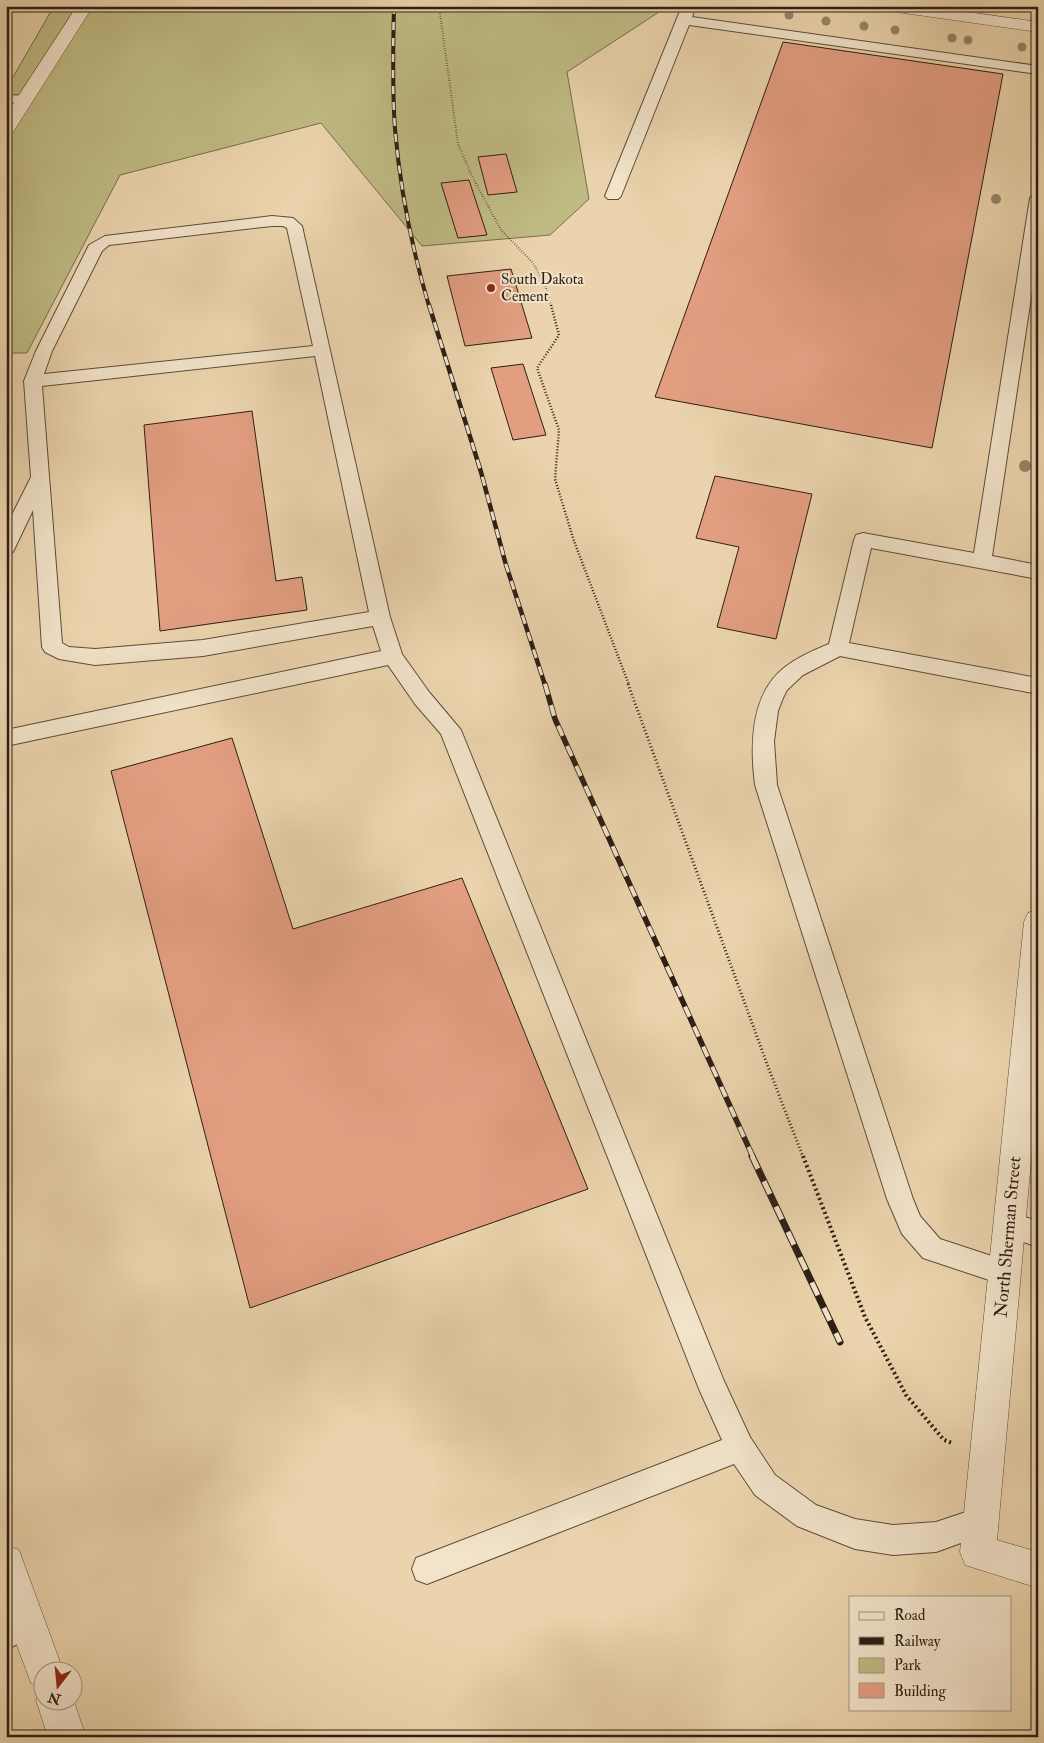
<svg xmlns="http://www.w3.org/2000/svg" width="1044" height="1743" viewBox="0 0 1044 1743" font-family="'IM FELL Double Pica',serif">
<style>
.green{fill:#c0bb84;stroke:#766d4c}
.building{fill:#e39e82;stroke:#2c1f15}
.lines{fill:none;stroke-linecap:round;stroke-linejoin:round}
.service-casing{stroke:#5c4c3b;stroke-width:2}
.minor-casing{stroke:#5c4c3b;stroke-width:1}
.path-far3{stroke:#2c1f15;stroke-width:2;stroke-dasharray:0.5 2;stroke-linecap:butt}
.path-far2{stroke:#2c1f15;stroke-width:2.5;stroke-dasharray:1 2;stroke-linecap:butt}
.path-far1{stroke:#2c1f15;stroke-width:3;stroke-dasharray:1 2.5;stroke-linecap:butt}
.path{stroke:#2c1f15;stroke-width:4;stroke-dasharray:2 3;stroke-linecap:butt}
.service{fill:#f2e3ca;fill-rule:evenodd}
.minor{fill:#f2e3ca;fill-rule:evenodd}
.rail-far3-casing{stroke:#2c1f15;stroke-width:4}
.rail-far2-casing{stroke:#2c1f15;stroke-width:4.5}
.rail-far1-casing{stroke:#2c1f15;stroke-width:5.5}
.rail-casing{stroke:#2c1f15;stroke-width:7}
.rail-far3{stroke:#f2e3ca;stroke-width:2.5;stroke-dasharray:8;stroke-linecap:butt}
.rail-far2{stroke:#f2e3ca;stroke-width:3;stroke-dasharray:9;stroke-linecap:butt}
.rail-far1{stroke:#f2e3ca;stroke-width:4;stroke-dasharray:11;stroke-linecap:butt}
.rail{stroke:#f2e3ca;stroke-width:5;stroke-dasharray:14;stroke-linecap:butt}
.tree{fill:#968669}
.poi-dot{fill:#8f2418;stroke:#f2e3ca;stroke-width:2}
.labels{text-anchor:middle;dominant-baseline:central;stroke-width:4;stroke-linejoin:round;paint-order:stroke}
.far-poi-label{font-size:15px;fill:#2c1f15;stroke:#f2e3ca;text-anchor:start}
.street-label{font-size:18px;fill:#2c1f15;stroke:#f2e3ca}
</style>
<rect width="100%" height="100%" fill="#ebd4ad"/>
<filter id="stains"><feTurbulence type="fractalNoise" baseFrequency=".004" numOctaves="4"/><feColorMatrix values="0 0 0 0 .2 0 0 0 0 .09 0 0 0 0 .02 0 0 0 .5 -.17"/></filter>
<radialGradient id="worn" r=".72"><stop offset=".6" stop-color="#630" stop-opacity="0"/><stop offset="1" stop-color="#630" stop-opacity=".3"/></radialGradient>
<!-- green -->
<path class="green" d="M54,6H661L659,12L567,72L589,199L550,235L422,246L321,123L120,175L27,353H6V89Z"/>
<!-- building -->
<g class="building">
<path d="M6,6H18L6,18Z"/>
<path d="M783,42L1003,74L932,448L655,397Z"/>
<path d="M506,154L517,192L488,195L478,157Z"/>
<path d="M469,180L487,235L458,238L441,183Z"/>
<path d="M511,269L532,338L465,346L447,276Z"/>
<path d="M523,364L546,435L513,440L491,368Z"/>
<path d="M252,411L276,581L302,577L307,610L160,631L144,425Z"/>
<path d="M715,476L812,494L776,639L717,627L739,547L696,538Z"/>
<path d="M232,738L293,929L462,878L588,1189L250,1308L111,771Z"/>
</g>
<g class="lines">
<!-- service casing -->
<g class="service-casing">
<g id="service">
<path d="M682,6H696L692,17L1038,66V74L689,25L621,196L618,199H608L605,196Z"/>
<path d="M6,95L30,96L32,99L30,102L6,103Z"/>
<path d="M1038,193V251L992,556L1038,565V579L871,548L849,643L1038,678V694L840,656L803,675L787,690L783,698L778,711L774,741L777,785L913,1199L920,1216L940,1239L1013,1263L1017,1272L1013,1281L1004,1285L923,1258L902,1234L887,1199L755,785C750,745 750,694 785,667C798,657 814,650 829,644L854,540L856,535L863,533L974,553L1030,198L1033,195Z"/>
<path d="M272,216L293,218L302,226L390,617L402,654L429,692L461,730L724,1381L750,1437L775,1475L816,1505L855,1519L893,1525L936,1522L981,1507L991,1512L996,1522L991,1532L936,1552L893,1555L855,1549L797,1526L755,1495L734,1464L427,1584L416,1580L412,1569L416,1558L722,1440L699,1389L441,734L415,704L388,665L6,746V730L381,651L373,626L203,656L95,665L59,659L45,652L42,647L33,510L13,552L6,554V527L31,477L24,381L36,351L89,245L105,236ZM272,226H283L287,228L313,346L44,374L52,351L102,251L109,245ZM315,356L369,612L203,640L95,649L69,647L62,643L42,386Z"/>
<path d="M1009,1212L1038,1221V1247L1000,1234L996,1225L1000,1216Z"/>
<path d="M27,1607L38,1611L42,1622L38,1633L6,1650V1617Z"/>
</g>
</g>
<!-- minor casing -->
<g class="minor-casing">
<g id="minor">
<path d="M77,6H93L15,129L12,133L6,134V115Z"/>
<path d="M882,6H926L1038,22V32L890,11L884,9Z"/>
<path d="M1038,910V1083L997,1540L1038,1552V1588L965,1565L960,1552L1024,922L1028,913Z"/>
<path d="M6,1545L19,1550L63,1670H42V1700H72V1696L86,1737H48L36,1700L41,1688L31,1683L6,1616Z"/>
</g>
</g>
<!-- path-far3 -->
<path class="path-far3" d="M439,6L458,144L472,176L501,230L533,263L545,284L551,306"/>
<!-- path-far2 -->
<path class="path-far2" d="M551,305L559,335L537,368L559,430L555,479L574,541L629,685"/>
<!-- path-far1 -->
<path class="path-far1" d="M628,684L767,1064L803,1157"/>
<!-- path -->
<path class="path" d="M803,1156L865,1317L906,1395L944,1440L952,1443"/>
<!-- service -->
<use href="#service" class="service"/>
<!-- minor -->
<use href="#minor" class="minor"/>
<!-- rail-far3 casing -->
<g class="rail-far3-casing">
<path id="rail-far3" d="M394,6C393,47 392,88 395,129C400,188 412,249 429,306"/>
</g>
<!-- rail-far2 casing -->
<g class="rail-far2-casing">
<path id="rail-far2" d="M429,305L481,472L506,565L545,685"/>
</g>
<!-- rail-far1 casing -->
<g class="rail-far1-casing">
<path id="rail-far1" d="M545,684L555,719L753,1157"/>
</g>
<!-- rail casing -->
<g class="rail-casing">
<path id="rail" d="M752,1156L840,1342"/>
</g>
<!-- rail-far3 -->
<use href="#rail-far3" class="rail-far3"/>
<!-- rail-far2 -->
<use href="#rail-far2" class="rail-far2"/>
<!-- rail-far1 -->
<use href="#rail-far1" class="rail-far1"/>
<!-- rail -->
<use href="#rail" class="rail"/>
</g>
<!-- trees -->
<g class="tree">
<circle cx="789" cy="15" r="4.5"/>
<circle cx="826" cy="21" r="4.5"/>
<circle cx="864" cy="26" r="4.5"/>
<circle cx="895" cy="30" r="4.5"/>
<circle cx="952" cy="38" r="4.5"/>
<circle cx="968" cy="40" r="4.5"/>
<circle cx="1022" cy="47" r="4.5"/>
<circle cx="996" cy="199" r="5"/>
<circle cx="1025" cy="466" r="6"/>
</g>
<!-- markers -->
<circle class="poi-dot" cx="491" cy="288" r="5"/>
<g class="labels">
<!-- far-poi labels -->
<g class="far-poi-label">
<text x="501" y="279">South Dakota<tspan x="501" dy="17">Cement</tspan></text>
</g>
<!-- street labels -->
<g class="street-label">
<text transform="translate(1008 1237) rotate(-85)">North Sherman Street</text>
</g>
</g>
<!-- margin -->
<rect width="1044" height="1743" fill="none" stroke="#ebd4ad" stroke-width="25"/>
<rect x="8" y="8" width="1029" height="1728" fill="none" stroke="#2c1f15" stroke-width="2.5"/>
<rect x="12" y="12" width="1019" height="1718" fill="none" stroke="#2c1f15"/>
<!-- legend -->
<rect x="849" y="1596" width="162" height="115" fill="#f2e3ca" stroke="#a39582"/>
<rect x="859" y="1612" width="25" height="8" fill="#f2e3ca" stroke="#a39582"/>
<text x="894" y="1620" font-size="15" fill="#2c1f15">Road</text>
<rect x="859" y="1637" width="25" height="8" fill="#2c1f15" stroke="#a39582"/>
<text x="894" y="1646" font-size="15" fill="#2c1f15">Railway</text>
<rect x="859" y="1658" width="25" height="15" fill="#c0bb84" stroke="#a39582"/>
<text x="894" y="1670" font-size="15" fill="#2c1f15">Park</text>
<rect x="859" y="1683" width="25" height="15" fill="#e39e82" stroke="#a39582"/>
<text x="894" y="1696" font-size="15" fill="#2c1f15">Building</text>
<!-- north arrow -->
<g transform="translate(58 1686) rotate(196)"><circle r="24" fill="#f2e3ca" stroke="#a39582"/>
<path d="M0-4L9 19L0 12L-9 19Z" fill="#8f2418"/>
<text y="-8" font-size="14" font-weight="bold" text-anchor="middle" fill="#2c1f15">N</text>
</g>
<rect width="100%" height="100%" filter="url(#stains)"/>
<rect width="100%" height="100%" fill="url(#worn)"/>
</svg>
